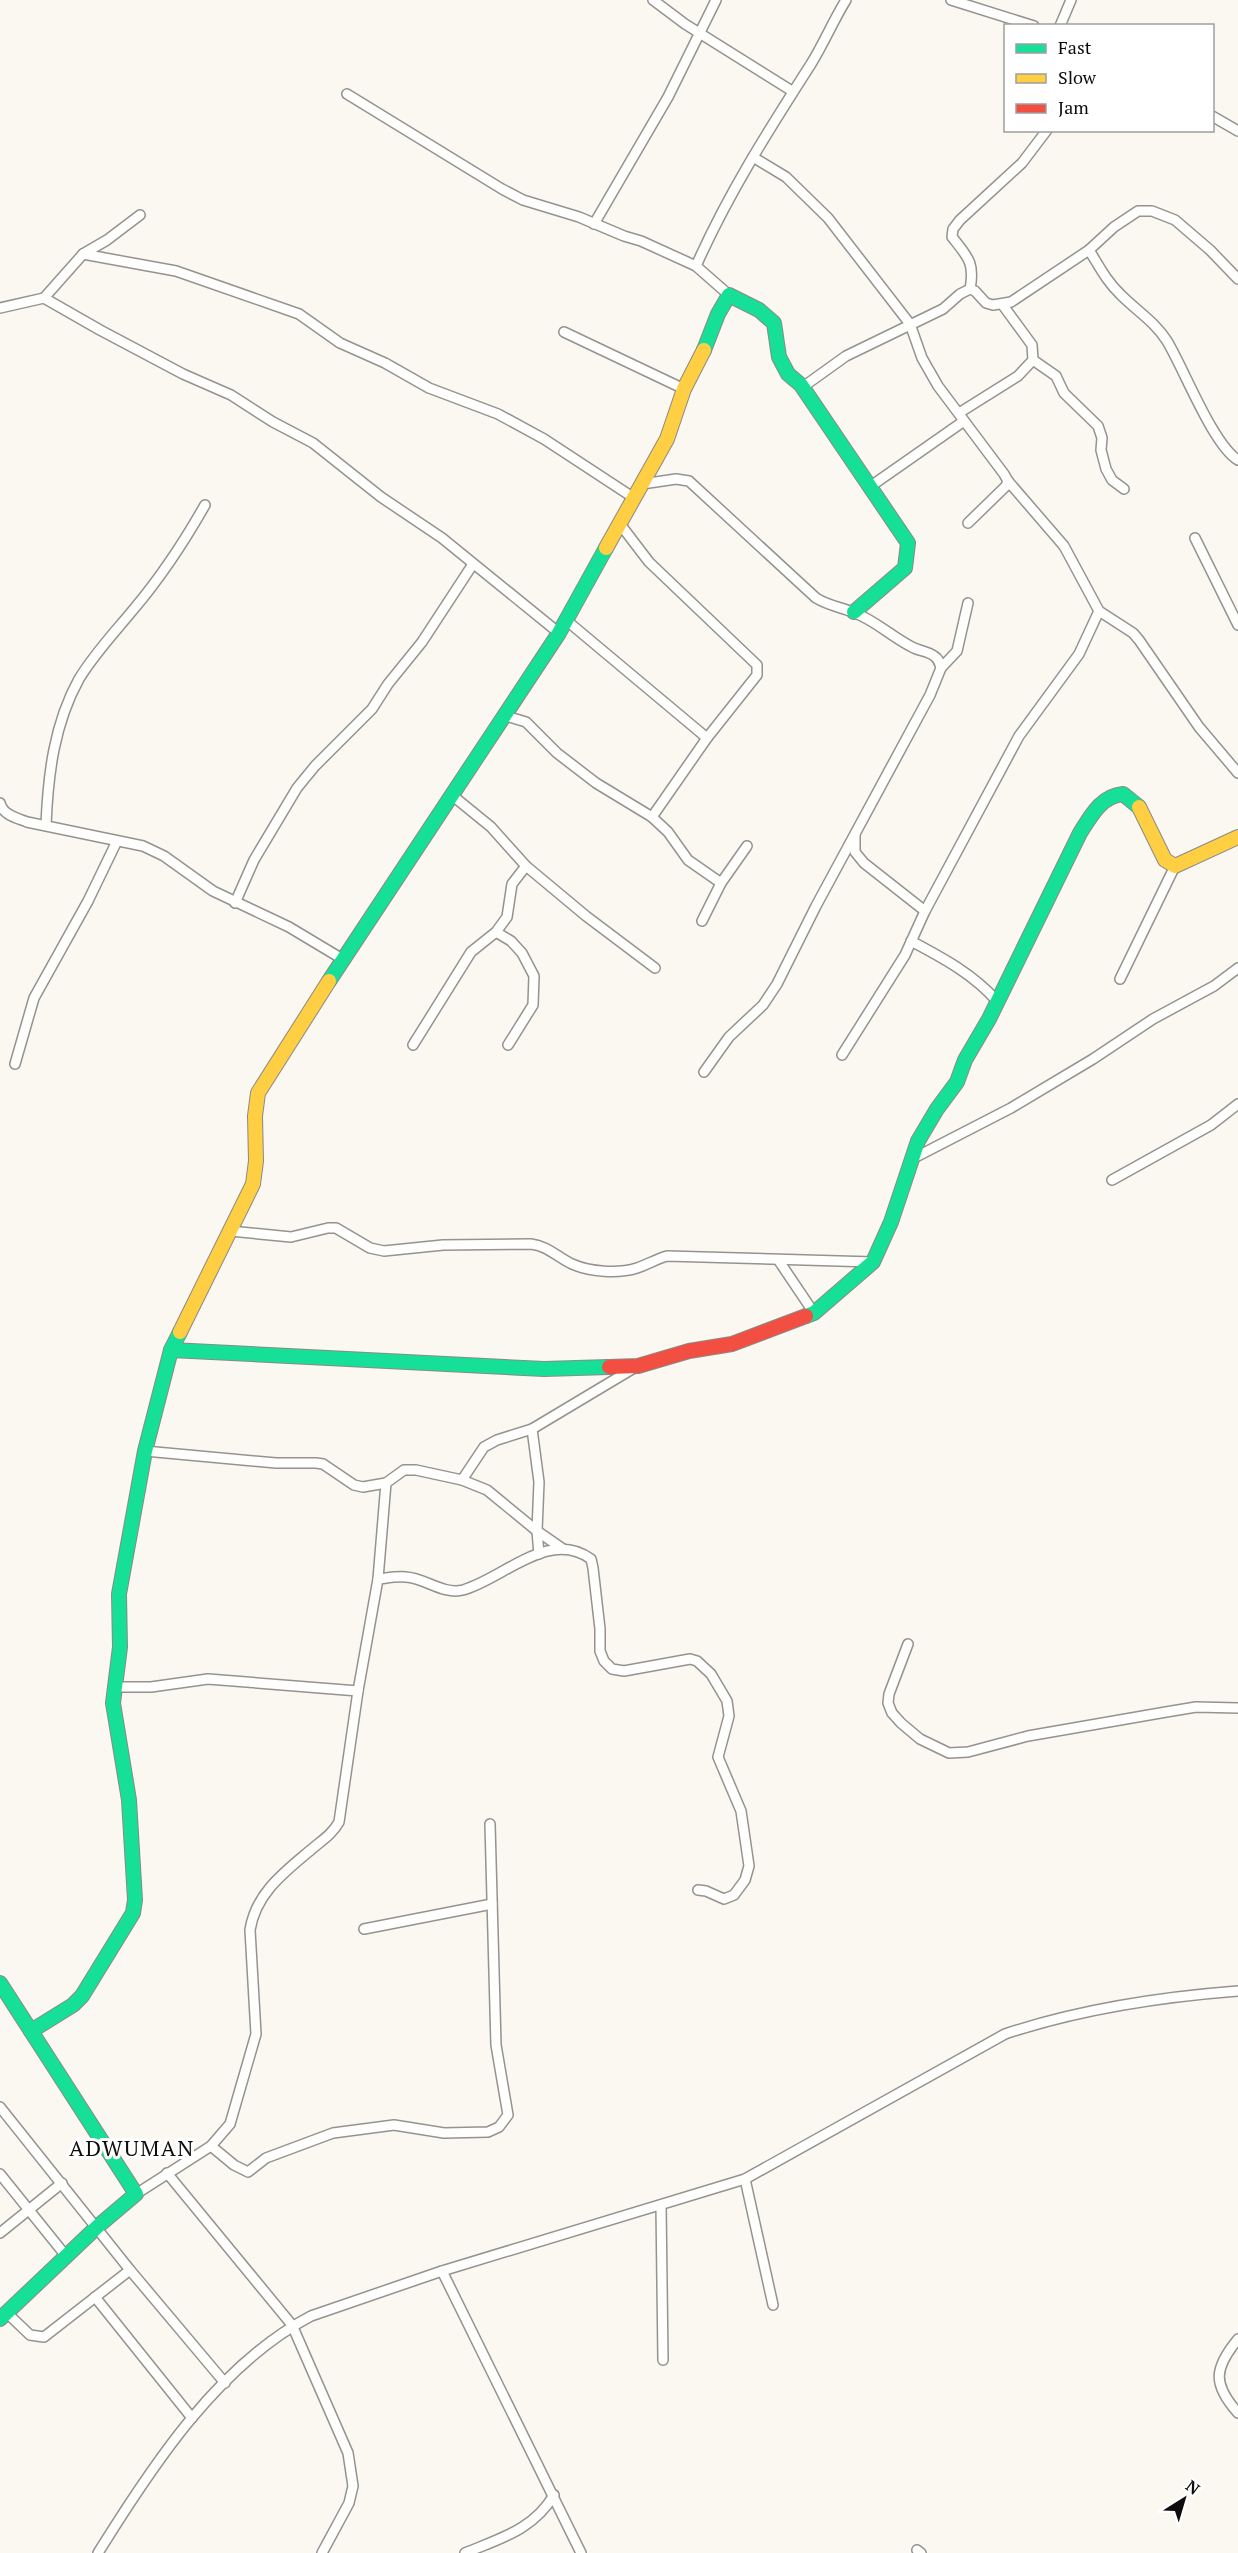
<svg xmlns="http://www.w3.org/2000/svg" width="1238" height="2553" viewBox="0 0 1238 2553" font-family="'PT Serif',serif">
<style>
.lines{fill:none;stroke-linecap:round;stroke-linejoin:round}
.street-casing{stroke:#949390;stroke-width:12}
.fast-casing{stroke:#8b8987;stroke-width:16}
.slow-casing{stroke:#8b8987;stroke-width:16}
.jam-casing{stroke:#8b8987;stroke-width:16}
.street{stroke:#fefefd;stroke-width:9}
.fast{stroke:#16e098;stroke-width:14}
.slow{stroke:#ffcf43;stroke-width:14}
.jam{stroke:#f24e42;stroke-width:14}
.labels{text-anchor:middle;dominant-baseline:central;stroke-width:6;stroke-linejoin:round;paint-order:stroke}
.quarter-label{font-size:22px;letter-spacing:1.5px;fill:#0d0d0d;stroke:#fff}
</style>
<rect width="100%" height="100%" fill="#fbf8f2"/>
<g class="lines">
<!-- street casing -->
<g class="street-casing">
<g id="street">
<path d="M653,0L685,24L792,91"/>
<path d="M951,0L1034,26"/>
<path d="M1060,26L1071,0"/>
<path d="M347,94L502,189L523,200L579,217L624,236L641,241L696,266L729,295"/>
<path d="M1212,116L1238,131"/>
<path d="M753,157L786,177L828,218L910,324L922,358L938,386L1004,474L1008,481L1006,486L968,523"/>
<path d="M594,224L668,97L716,0"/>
<path d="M1089,250C1099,266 1107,282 1121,295C1137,311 1155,322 1167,341C1184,369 1213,445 1238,460"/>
<path d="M83,254L176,271L299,314L340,343L385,363L429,388L498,414L544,439L634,498"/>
<path d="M696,266C728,194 768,131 811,64C824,43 833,21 846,0"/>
<path d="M970,289C975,263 968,257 952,237L953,229L960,220L1022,163L1047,130"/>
<path d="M44,298L100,330L183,374L231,395L273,422L313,443L381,497L442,538L559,633"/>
<path d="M0,308L44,298L83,254L107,240L140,215"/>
<path d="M564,332L684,389"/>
<path d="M1033,360L1056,376L1064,393L1098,426L1102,438L1101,450L1106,469L1112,480L1124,489"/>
<path d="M801,385L807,384L846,356L943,309L960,294L970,289L975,291L986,303L993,305L1011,302L1089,250L1114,227L1138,211H1152L1175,220L1210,250L1238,279"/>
<path d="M959,413L1018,376L1033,360L1032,345L1002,304"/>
<path d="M1008,481L1064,546L1099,611L1133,633L1139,640L1199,727L1238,773"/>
<path d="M642,484L676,479L689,481L816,598C829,606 841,607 855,613C876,621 892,637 912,647C919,651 928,651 934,656C939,659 939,662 941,668L930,695L816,906L777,984L763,1005L729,1037L704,1072"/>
<path d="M871,486L964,421"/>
<path d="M620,524L649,562L757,665V675L707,738L652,817"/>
<path d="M1195,538L1238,625"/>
<path d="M566,620L707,738"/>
<path d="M941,668L957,651L968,603"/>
<path d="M506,716L526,722L557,753L596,783L652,817L668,832L688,860L721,883"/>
<path d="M453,796L491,827L526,866L586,916L655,968"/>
<path d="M0,803C3,815 17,818 27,822L143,846L164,856L213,891L289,927L344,960"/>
<path d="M46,825C48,775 54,724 79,679C94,654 114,633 133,610C161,577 184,542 205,505"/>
<path d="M235,903L254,860L297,788L315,766L372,709L388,684L422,642L473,564"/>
<path d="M925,911L1019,736L1079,654L1099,611"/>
<path d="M702,921L721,883L747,846"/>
<path d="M496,932L511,941L522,953L534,976L533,1005L508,1045"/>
<path d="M911,941C943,958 973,974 997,1001"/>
<path d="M1120,979L1175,866"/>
<path d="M413,1045L471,952L496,932L507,917L512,884L526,866"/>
<path d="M842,1055L905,955L925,911L864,863L855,852V835"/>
<path d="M15,1064L34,998L88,901L117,841"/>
<path d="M912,1159L1011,1108L1093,1059L1153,1019L1214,986L1238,968"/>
<path d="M1112,1180L1211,1125L1238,1104"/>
<path d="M230,1231L291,1237L328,1228H336L370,1248L384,1251L443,1245L531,1244C548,1246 557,1257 572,1264C590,1272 618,1274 637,1268C647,1265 656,1259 667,1256L873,1262"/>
<path d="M779,1261L814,1313"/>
<path d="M532,1429L539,1482L537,1531L539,1554"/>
<path d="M145,1451L276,1463H316L323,1464L354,1485L363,1487L386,1483L404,1470H416L462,1480L487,1490L537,1531L563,1549"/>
<path d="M462,1480L484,1447L497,1440L532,1429L634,1368"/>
<path d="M378,1579C387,1578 397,1576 406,1577C425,1578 443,1595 463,1590C503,1579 549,1528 591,1559L593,1568L600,1629V1651L604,1661L612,1669L624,1671L690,1659L697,1661L711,1674L727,1701L729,1716L718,1757L741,1811L749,1866L745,1880L734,1895L724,1899L706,1891L698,1890"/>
<path d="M908,1644L889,1694L888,1703L892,1713L901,1723L920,1739L949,1753L968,1752L1028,1736L1166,1712L1196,1707L1238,1708"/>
<path d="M115,1687H151L208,1679L358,1691L378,1579L386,1483"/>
<path d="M364,1929L492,1904"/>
<path d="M0,2107L130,2270L225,2383"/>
<path d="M211,2146L234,2165L248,2172L266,2158L333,2133L394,2125L444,2133L488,2132L499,2127L508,2115L496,2045L490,1824"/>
<path d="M167,2173L292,2325L348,2453L353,2486L349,2503L322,2553"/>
<path d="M0,2174L66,2256"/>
<path d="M745,2179L773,2305"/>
<path d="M136,2194L211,2146L230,2124L256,2034L250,1930C256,1892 286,1871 313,1848C324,1839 332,1834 339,1822L358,1691"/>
<path d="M661,2205L663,2360"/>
<path d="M0,2233L62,2183"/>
<path d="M442,2271L581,2553"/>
<path d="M95,2297L192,2418"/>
<path d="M7,2313L30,2335L44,2337L130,2270"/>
<path d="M1238,2339C1214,2368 1212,2384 1238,2413"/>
<path d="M917,2550L921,2553"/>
<path d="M98,2553C152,2466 218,2365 311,2316L442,2271L745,2179L1005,2034C1080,2009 1160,1997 1238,1991"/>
<path d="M465,2553C501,2538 533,2530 554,2495"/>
</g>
</g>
<!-- fast casing -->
<g class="fast-casing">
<g id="fast">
<path d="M704,350L718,314L729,295L759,310L774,323L779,357L788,374L801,385L908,543L905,568L854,612"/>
<path d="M329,981L559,633L606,548"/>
<path d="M806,1316L814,1313L873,1262L891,1222L918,1141L937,1109L957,1082L965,1060L989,1019L1080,833C1091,816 1101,796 1123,794L1139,807"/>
<path d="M171,1350L544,1369L609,1367"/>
<path d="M0,1983L136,2194L97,2227L0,2319"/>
<path d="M31,2031L73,2005L82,1996L133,1913L135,1900L129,1800L113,1703L120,1647L119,1594L145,1451L171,1350L180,1332"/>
</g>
</g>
<!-- slow casing -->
<g class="slow-casing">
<g id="slow">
<path d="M606,548L667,439L684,389L704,350"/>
<path d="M1139,807L1165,860L1175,866L1238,837"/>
<path d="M180,1332L253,1184L256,1161L255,1116L258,1093L329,981"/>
</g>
</g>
<!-- jam casing -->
<g class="jam-casing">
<path id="jam" d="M609,1367L638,1366L689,1351L732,1344L806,1316"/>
</g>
<!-- street -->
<use href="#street" class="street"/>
<!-- fast -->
<use href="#fast" class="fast"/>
<!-- slow -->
<use href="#slow" class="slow"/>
<!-- jam -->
<use href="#jam" class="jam"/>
</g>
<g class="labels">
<!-- quarter labels -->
<g class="quarter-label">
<text x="132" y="2147">ADWUMAN</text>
</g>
</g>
<!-- legend -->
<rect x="1004" y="24" width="210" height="108" fill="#ffffff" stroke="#9e9e9e" stroke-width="1.5"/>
<rect x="1016" y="44" width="30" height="9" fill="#16e098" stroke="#9e9e9e" stroke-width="1.5"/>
<text x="1058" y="54" font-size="18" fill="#0d0d0d">Fast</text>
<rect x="1016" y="74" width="30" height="9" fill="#ffcf43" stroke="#9e9e9e" stroke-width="1.5"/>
<text x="1058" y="84" font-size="18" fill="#0d0d0d">Slow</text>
<rect x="1016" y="104" width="30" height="9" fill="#f24e42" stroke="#9e9e9e" stroke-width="1.5"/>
<text x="1058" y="114" font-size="18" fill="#0d0d0d">Jam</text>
<!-- north arrow -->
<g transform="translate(1184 2499) rotate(37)" stroke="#ffffff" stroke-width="4.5" paint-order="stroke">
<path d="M0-4.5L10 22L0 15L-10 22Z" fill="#0d0d0d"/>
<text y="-9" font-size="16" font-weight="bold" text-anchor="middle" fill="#0d0d0d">N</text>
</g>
</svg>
